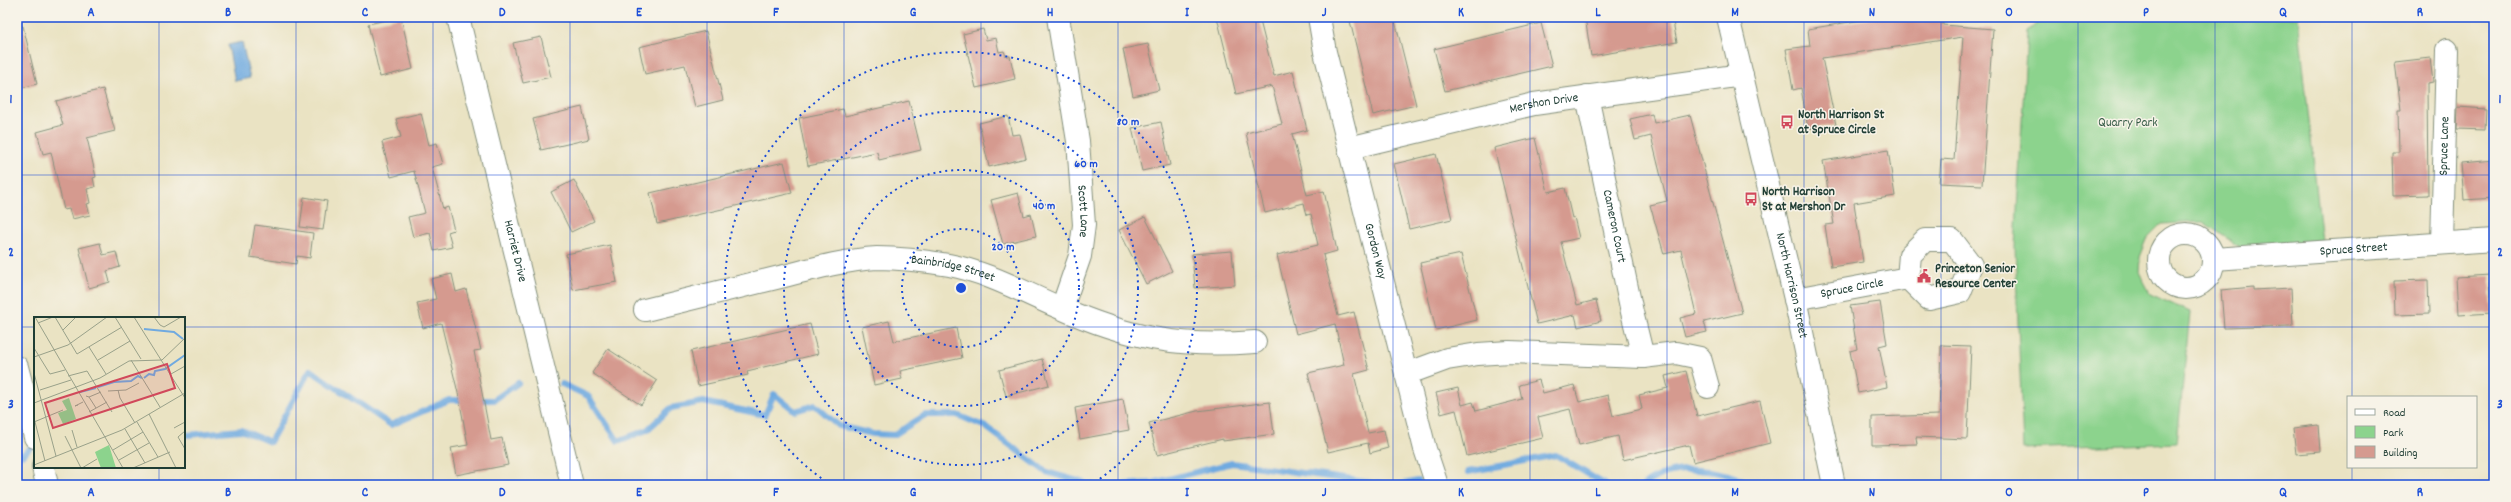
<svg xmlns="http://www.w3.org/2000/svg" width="2511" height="502" viewBox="0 0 2511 502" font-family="Dekko,sans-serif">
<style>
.green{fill:#8cd38d;stroke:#568860}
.water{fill:#70aae0;stroke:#48748a}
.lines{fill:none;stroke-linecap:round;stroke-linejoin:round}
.stream{stroke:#70aae0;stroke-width:6}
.building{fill:#d59a8f}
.street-casing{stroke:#84907c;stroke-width:24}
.secondary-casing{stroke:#84907c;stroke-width:24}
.street{stroke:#fff;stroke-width:22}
.secondary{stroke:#fff;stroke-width:22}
.grid{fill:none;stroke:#1d4ed8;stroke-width:1;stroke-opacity:0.55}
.ring{fill:none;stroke:#1d4ed8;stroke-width:2;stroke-dasharray:2 4}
.labels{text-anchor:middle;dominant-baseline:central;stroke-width:3;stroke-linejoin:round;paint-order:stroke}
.street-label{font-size:13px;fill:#1f3d34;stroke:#f7f3e8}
.poi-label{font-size:13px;font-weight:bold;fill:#1f3d34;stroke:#f7f3e8;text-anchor:start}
.park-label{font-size:13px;fill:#355b46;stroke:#f7f3e8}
.inset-river{fill:none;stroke:#70aae0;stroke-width:2}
.inset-road{fill:none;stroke:#99a18a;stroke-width:1}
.view{fill:#d1495b;fill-opacity:0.15;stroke:#d1495b;stroke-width:2}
.inset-edge{fill:none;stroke:#1f3d34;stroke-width:2}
.centre{fill:#1d4ed8;stroke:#f7f3e8;stroke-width:2}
.ring-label{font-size:12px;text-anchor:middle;font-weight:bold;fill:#1d4ed8;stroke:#f7f3e8;stroke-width:3;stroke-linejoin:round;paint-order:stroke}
.neatline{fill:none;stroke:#1d4ed8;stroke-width:1.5}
.grid-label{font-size:13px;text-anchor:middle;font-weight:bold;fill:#1d4ed8}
</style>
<rect width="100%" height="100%" fill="#f7f3e8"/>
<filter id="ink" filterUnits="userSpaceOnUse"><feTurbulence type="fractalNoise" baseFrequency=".025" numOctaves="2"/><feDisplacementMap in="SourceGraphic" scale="8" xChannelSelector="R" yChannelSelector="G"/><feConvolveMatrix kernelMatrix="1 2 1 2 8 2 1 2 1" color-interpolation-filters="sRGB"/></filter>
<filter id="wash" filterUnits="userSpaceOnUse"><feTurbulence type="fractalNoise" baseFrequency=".012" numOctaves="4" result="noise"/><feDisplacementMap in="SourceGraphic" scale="16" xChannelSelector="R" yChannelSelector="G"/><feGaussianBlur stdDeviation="0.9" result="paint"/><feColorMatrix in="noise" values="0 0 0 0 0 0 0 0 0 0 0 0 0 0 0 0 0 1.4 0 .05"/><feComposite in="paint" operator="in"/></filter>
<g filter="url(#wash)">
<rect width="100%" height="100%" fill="#eae3c3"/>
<!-- green -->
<path class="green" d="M2044,17H2298L2322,242L2241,248L2203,222L2161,224L2148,237L2140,257L2139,273L2150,294L2190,312L2177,443L2023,449L2015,246L2027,32Z"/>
<!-- water -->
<path class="water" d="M242,42L250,78L235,81L228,45Z"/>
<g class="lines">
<!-- stream -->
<g class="stream">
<path d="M562,384L588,396L618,441L647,430L671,408L703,402L765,415L774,394L795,411L815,405L839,426L873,434L894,435L925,415H957L986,427L1046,472L1092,485"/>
<path d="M477,400H494L518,383"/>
<path d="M184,433L187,435L241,430L270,442L310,370L391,425L449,400H467"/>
<path d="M17,453L23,455L35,442"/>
<path d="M1468,472L1556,455L1606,485"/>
<path d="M1116,485L1153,483L1232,463L1386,485"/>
<path d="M1399,485L1418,481"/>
<path d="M1644,485C1674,461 1721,469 1754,485"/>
</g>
</g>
<g id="blocks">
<!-- building -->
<g class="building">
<path d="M401,17L413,69L380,77L368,24Z"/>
<path d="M1217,17H1259L1274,76L1293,71L1307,130L1292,134L1307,195L1324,191L1337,251L1323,255L1338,316L1354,312L1369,370L1354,374L1368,433L1384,430L1388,448L1370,453L1368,443L1328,452L1308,373L1344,365L1335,324L1296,334L1277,255L1318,245L1311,214L1307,215L1304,203L1265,213L1246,133L1282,124L1272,86L1236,94Z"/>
<path d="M1349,17H1394L1416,105L1373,115Z"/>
<path d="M1585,17H1672L1677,42L1591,56Z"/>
<path d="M1880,17H1942L1943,25L1993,29L1982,185L1939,183L1941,159L1954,160L1963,37L1822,58L1836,125L1808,129L1801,88L1793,90L1786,49L1810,46L1808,29Z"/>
<path d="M1541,23L1552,66L1445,91L1434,49Z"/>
<path d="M23,26L37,84L17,89V27Z"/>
<path d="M983,29L986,40L996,38L999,52L1004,51L1006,56H1010L1015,79L976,88L963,34Z"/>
<path d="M706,31L723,100L695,107L685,65L645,74L639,47Z"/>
<path d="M541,37L551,77L523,83L513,43Z"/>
<path d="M1148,44L1159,90L1133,96L1123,49Z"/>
<path d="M2430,58L2433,82L2427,83L2428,195L2393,196L2392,152H2399L2398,110H2401L2395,62Z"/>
<path d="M103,89L115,131L87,138L96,177L93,178L95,187L87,189L90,203L87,204L90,215L72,219L69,209L64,210L51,152L43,154L37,132L63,125L56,101Z"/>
<path d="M909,101L921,150L879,160L877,152L808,166L799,118L843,109L845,116Z"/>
<path d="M582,107L589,139L541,150L533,119Z"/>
<path d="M2458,107L2486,109L2485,130L2457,129Z"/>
<path d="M421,113L429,145L437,143L443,164L432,167L443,209L448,207L454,230L448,232L452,247L434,251L430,233L413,237L408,217L425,213L414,171L391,177L382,142L401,137L396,119Z"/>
<path d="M1652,114L1654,123L1690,115L1742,313L1704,322L1707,332L1685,337L1680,318L1696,314L1681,250L1664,254L1650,205L1667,201L1651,136L1635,140L1630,119Z"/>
<path d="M1008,116L1012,135L1020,134L1026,158L989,167L979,123Z"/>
<path d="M1161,122L1170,165L1142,171L1132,128Z"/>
<path d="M1535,138L1548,192L1565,188L1572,218L1574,217L1579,238L1561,242L1577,305L1596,300L1601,321L1578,327L1575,315L1537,324L1494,148Z"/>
<path d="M1888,150L1895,196L1854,203L1863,262L1831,267L1825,225L1834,224L1823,161Z"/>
<path d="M1436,154L1452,219L1409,229L1394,164Z"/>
<path d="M2494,160V198L2464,200L2461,163Z"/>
<path d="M784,162L792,193L657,224L650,193Z"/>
<path d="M574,180L594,221L571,232L551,192Z"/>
<path d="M1018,193L1024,216L1031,214L1036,236L1003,244L991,200Z"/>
<path d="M304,197L327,201L323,230L300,227Z"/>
<path d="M1145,217L1172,271L1146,284L1119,230Z"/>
<path d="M255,225L313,233L310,258L297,256L296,264L250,257Z"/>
<path d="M100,243L103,255L116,252L120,267L107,271L110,282L89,288L79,248Z"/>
<path d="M610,245L617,282L573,290L566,254Z"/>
<path d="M1232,251L1235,285L1195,288L1192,254Z"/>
<path d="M1461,254L1477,320L1436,330L1420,263Z"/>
<path d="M452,274L456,292L466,289L481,350L474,351L491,440L502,438L508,465L456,475L451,448L468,445L458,393L441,323L423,328L417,303L436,299L431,279Z"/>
<path d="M2490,275L2492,313L2458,315L2456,277Z"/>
<path d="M2428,280L2429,314L2395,315L2394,281Z"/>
<path d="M2253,287V290L2291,288L2293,326L2224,328L2221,290Z"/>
<path d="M1880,302L1887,344L1879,346L1887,387L1858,393L1850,351L1857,349L1850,306Z"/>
<path d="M889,321L894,341L956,328L962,358L900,371L902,379L874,385L862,327Z"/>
<path d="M810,324L818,354L747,371L748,375L698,386L691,351Z"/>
<path d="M1941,345L1971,346L1967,439L1916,437L1917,444L1872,445V417L1939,415Z"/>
<path d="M608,349L657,381L641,405L592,373Z"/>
<path d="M1042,359L1049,385L1006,396L999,370Z"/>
<path d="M1686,371L1697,416L1760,401L1770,443L1693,462L1689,445L1623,460L1618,436L1579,445L1570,409L1538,417L1543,438L1467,456L1456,410L1441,414L1436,393L1458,388L1462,405L1473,402L1476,411L1522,399L1519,385L1539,380L1543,393L1574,385L1579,402L1608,395L1613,416L1642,409L1639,395L1668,388L1665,376Z"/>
<path d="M1123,399L1129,430L1080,439L1075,408Z"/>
<path d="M1270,402L1274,434L1223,441V439L1157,455L1149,423L1197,411Z"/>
<path d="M2318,425L2320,452L2296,454L2293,428Z"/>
</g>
</g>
</g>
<g filter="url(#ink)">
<use href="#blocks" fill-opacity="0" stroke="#84907c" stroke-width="1"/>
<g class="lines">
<!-- street casing -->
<g class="street-casing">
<g id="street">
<path id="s1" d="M458,17L572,485"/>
<path id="s2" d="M1058,17L1078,141L1084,225L1080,256L1062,308"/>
<path id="s3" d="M1319,17L1325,52L1425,449L1437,485"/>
<path id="s4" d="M1587,96L1632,312L1643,357L1676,353L1700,358L1708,387"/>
<path id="s5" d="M1349,148L1534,104L1742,75"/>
<circle cx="2186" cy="261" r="27"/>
<path id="s6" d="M2442,243L2447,50"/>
<path id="s7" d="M2214,259L2494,240"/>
<path id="s8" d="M1795,299L1908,278L1929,299L1960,292L1971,265L1952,240H1925L1910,255L1908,278"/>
<path id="s9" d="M645,310C690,299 735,288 780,277C812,269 844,260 877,258C901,258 925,261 949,265C987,272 1023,292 1058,307C1128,338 1179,348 1255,342"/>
<path d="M1406,374L1447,359L1478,354L1509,352L1643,357"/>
</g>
</g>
<!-- secondary casing -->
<g class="secondary-casing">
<g id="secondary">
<path id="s10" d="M1728,17L1795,299L1834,485"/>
<path d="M17,367L35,437"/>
<path d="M43,467L47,485"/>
</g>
</g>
<!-- street -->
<use href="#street" class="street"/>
<!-- secondary -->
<use href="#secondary" class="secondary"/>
</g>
</g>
<!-- grid -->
<path class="grid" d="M159,17V318M296,17V485M433,17V485M570,17V485M707,17V485M844,17V485M981,17V485M1118,17V485M1256,17V485M1393,17V485M1530,17V485M1667,17V485M1804,17V485M1941,17V485M2078,17V485M2215,17V485M2352,17V397M17,175H2494M17,327H35M184,327H2494M159,467V485M2352,467V485"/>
<!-- distance rings -->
<g class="ring">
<circle cx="961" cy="288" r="59"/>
<circle cx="961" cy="288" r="118"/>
<circle cx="961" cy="288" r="177"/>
<path d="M831 485A236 236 0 1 1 1091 485"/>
</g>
<!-- icons -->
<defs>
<g id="bus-bare" transform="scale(1.08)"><path d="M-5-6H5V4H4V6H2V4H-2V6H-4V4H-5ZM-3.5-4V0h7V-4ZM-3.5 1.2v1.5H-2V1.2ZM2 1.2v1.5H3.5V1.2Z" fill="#d1495b" stroke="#f7f3e8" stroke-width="2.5" paint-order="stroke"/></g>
<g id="civic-bare" transform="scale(1.08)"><path d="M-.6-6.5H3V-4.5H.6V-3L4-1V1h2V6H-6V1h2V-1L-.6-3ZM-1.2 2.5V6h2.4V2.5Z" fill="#d1495b" stroke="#f7f3e8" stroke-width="2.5" paint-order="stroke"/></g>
</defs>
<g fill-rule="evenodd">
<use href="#bus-bare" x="1787" y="122"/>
<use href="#bus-bare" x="1751" y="199"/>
<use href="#civic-bare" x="1924" y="276"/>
</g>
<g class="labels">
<!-- street labels -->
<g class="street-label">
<text stroke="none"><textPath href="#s5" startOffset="200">Mershon Drive</textPath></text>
<text stroke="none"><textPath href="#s6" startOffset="97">Spruce Lane</textPath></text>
<text stroke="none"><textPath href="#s2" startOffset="196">Scott Lane</textPath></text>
<text stroke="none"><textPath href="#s4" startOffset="133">Cameron Court</textPath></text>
<text stroke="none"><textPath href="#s7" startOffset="140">Spruce Street</textPath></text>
<text stroke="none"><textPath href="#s1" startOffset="241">Harriet Drive</textPath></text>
<text stroke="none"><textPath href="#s3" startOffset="241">Gordon Way</textPath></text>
<text stroke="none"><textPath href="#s9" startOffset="315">Bainbridge Street</textPath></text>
<text stroke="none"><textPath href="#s10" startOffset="276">North Harrison Street</textPath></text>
<text stroke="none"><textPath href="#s8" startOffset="58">Spruce Circle</textPath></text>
</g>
<!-- poi labels -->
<g class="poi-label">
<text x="1798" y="115">North Harrison St<tspan x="1798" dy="15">at Spruce Circle</tspan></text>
<text x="1762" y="192">North Harrison<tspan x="1762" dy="15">St at Mershon Dr</tspan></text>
<text x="1935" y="269">Princeton Senior<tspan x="1935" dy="15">Resource Center</tspan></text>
</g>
<!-- park labels -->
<g class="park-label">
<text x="2128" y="123">Quarry Park</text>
</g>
</g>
<!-- overview -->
<g transform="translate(34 317)">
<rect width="151" height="151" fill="#eae3c3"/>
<path d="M35,81L42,102L29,107L24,96L33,93L28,84ZM75,128L82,151H67L61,135Z" fill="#8cd38d"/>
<path class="inset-river" d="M110,12L140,15L149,22M110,61L115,57L120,58L121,54L131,52L151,38M64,70L80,65L97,64L104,59L108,61M46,75L62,71"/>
<path class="inset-road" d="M1,0L89,151M21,0L43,37L88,10M81,0L107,42M100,0L151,81M120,0L126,8L130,10L147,0M4,6L19,0M29,13L42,0M55,30L72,57M0,31L16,57L31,53M0,40L34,28L73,0M64,43L96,24M97,43L126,90M0,56L22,139M137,57L151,49M34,59L53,54L78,95M6,73L37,63M84,73L86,81L101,106M74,74L92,73L105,66M52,79L55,80L62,91M55,80L67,75M0,86L66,61L95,44L128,43L151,21M44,88L41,89L49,85M55,95L73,85M115,97L142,151M0,101L11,144M0,105L29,93M103,105L124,140M140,111L151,105M91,112L111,146M38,113L43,130M151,114L144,120L151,132M31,119L47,151M79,133L109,115M85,143L115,126M0,148L88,113L151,76M48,151L63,142M99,151L136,135"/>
<path class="view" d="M133,47L141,71L19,111L11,86Z"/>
<rect width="151" height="151" class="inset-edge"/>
</g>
<circle cx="961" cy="288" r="6" class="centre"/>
<g class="ring-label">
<text x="1128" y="125">80 m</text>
<text x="1086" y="167">60 m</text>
<text x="1044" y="209">40 m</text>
<text x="1003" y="250">20 m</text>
</g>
<!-- margin -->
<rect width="2511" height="502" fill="none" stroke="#f7f3e8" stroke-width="44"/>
<!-- legend -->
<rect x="2347" y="396" width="130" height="72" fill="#f7f3e8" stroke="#a1aaa0"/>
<rect x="2355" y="409" width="20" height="6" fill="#ffffff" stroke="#a1aaa0"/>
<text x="2383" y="416" font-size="12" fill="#1f3d34">Road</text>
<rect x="2355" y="426" width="20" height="12" fill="#8cd38d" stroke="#a1aaa0"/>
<text x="2383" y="436" font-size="12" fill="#1f3d34">Park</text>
<rect x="2355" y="446" width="20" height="12" fill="#d59a8f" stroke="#a1aaa0"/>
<text x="2383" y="456" font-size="12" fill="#1f3d34">Building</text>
<rect x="22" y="22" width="2467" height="458" class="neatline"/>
<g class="grid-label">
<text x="91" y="16">A</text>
<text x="228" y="16">B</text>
<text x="365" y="16">C</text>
<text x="502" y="16">D</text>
<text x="639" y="16">E</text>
<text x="776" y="16">F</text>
<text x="913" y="16">G</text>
<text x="1050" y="16">H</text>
<text x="1187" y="16">I</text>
<text x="1324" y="16">J</text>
<text x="1461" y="16">K</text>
<text x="1598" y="16">L</text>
<text x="1735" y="16">M</text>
<text x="1872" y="16">N</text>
<text x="2009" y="16">O</text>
<text x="2146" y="16">P</text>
<text x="2283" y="16">Q</text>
<text x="2420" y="16">R</text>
<text x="11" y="103">1</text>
<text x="2500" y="103">1</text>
<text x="11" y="256">2</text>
<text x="2500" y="256">2</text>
<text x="11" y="408">3</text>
<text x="2500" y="408">3</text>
<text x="91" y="496">A</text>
<text x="228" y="496">B</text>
<text x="365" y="496">C</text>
<text x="502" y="496">D</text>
<text x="639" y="496">E</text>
<text x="776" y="496">F</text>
<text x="913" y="496">G</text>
<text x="1050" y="496">H</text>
<text x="1187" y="496">I</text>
<text x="1324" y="496">J</text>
<text x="1461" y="496">K</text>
<text x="1598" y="496">L</text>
<text x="1735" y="496">M</text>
<text x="1872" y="496">N</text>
<text x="2009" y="496">O</text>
<text x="2146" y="496">P</text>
<text x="2283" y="496">Q</text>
<text x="2420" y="496">R</text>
</g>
</svg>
